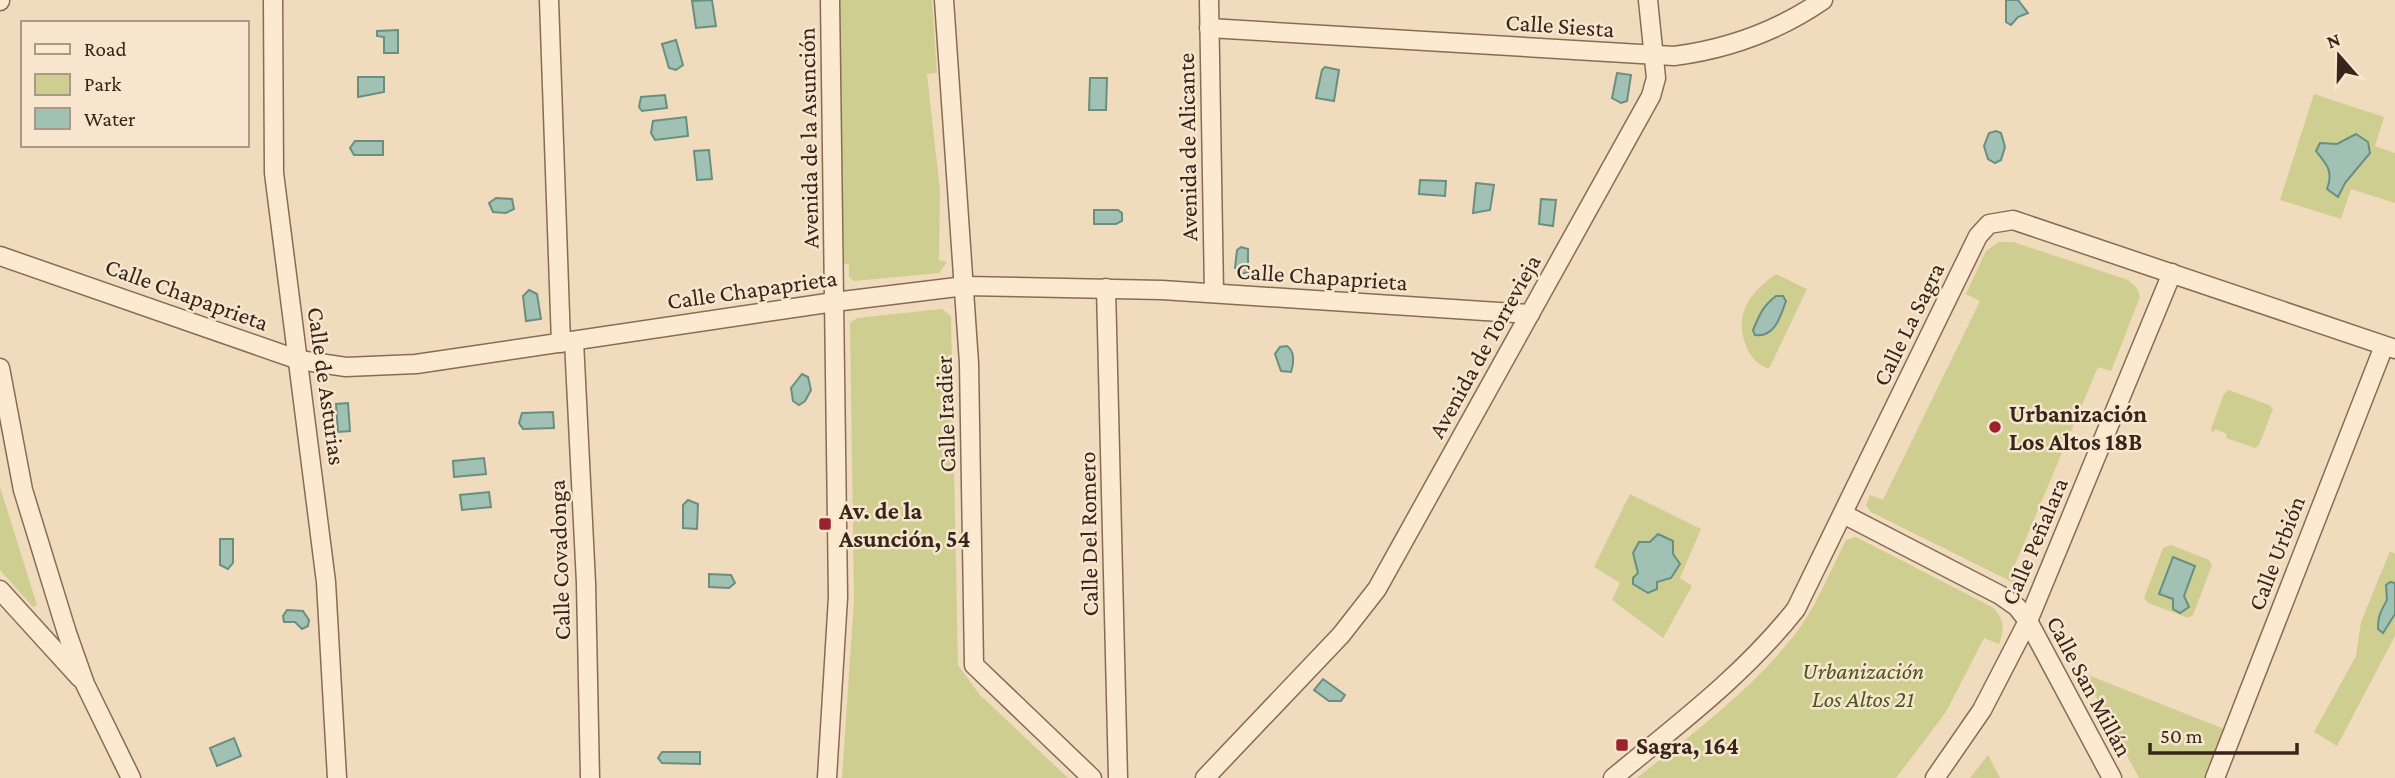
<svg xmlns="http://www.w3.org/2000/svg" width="2395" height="778" viewBox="0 0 2395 778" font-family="'Crimson Pro',serif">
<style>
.green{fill:#cece90}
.water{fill:#a1c1b4;stroke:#688f81;stroke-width:2}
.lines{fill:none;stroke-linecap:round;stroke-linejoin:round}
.street-casing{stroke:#896b55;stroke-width:21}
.street{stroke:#fbe9d0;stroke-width:18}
.poi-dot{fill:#9b2230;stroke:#f7e6cd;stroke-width:2.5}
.labels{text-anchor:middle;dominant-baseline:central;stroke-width:5;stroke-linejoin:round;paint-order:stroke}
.street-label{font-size:24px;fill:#37251b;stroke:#f7e6cd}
.poi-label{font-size:24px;font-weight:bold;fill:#37251b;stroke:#f7e6cd;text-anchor:start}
.park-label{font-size:24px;font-style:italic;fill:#4d5520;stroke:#f7e6cd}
</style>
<rect width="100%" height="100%" fill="#f0dbbd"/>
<!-- green -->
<g class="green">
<path d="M839,0H932L937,73L927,74L940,190L939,260L947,262L939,273L854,281L849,277V264H844Z"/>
<path d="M2314,94L2384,117L2375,146L2395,153V203L2351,189L2341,219L2280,200Z"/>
<path d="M1999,242H2013L2128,280L2137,288L2140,297L2111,371L2098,367L2014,567L2027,574L2018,585L1871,512L1866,505L1870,495L1883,500L1980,301L1966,294L1986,251Z"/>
<path d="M1776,274L1807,289L1769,369C1754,363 1749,355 1744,340C1735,311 1753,290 1776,274Z"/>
<path d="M942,309L951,316L958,665L979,694L1068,778H842L854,600L850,323L857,318Z"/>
<path d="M2229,390L2269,405L2273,409L2259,445L2255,448L2226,438L2227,434L2215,429L2213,433L2211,429L2224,394Z"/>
<path d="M0,487L37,605L33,607L0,570Z"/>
<path d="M1630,494L1701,529L1680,578L1692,586L1663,638L1612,600L1620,583L1594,567Z"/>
<path d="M1856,537L1992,607C2004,617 2005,630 1999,644L1984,638L1946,712L1896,778H1637C1694,732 1758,686 1801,626C1820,599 1831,569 1846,540Z"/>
<path d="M2171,545L2209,560L2212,565L2193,615L2188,618L2148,603L2144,598L2163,548Z"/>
<path d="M2390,551L2395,554V636L2337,746L2314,732L2356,656L2361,622Z"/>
<path d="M2083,673L2224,729L2205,778H2139Z"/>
<path d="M1988,755L2000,778H1970Z"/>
</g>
<!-- water -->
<g class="water">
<path d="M712,0L716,26L696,28L692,1Z"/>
<path d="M2006,0H2018L2028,13L2018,17L2011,25L2006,22Z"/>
<path d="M398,30V53H384V37L377,36V31Z"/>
<path d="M676,40L683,65L676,70L669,68L662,44Z"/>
<path d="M1325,67L1339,70L1334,101L1316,98L1322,70Z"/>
<path d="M1617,73L1631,75L1627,101L1621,103L1612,98Z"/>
<path d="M358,77H384V92L358,97Z"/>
<path d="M1090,78H1107L1106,110H1089Z"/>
<path d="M665,95L667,108L642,111L639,107L641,97Z"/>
<path d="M686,117L688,136L655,140L651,133L653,121Z"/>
<path d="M1996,131L2001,133L2005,147L2001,160L1995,163L1988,159L1984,146L1989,133Z"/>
<path d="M2356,134L2368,142L2370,153L2345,183L2338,197L2327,189C2334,170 2326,164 2316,151L2320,143L2337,144Z"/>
<path d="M355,141H383V155H354L350,148Z"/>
<path d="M709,150L712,179L697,180L694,151Z"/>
<path d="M1420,180L1446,181L1445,196L1419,194Z"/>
<path d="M1476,183L1494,185L1490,210L1473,213Z"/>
<path d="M496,198L512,199L514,209L506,213L493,212L489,203Z"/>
<path d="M1541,199L1556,200L1553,226L1539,224Z"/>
<path d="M1094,210H1118L1122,213V221L1116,224H1094Z"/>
<path d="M1241,247L1248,249V272L1241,274L1235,268L1237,250Z"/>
<path d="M529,290L537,294L541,319L526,321L523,296Z"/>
<path d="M1776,296H1783L1786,301C1781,315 1775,338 1755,335L1753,330C1760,314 1762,307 1776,296Z"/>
<path d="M1287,346C1295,351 1294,364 1291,372L1281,371L1275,354L1280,347Z"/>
<path d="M802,374L808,377L811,390L805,401L799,405L793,401L791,388Z"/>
<path d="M348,403L350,431L338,432L336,404Z"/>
<path d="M553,412L554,428L523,429L519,423L522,413Z"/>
<path d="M484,458L486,474L454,477L453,461Z"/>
<path d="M489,492L491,507L462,510L460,495Z"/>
<path d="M688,500L698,504L697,529L683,528V505Z"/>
<path d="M1658,534L1673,541V554L1680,564L1671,578L1657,582V589L1648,593L1633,584V578L1638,573L1633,553L1639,542H1650Z"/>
<path d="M220,539H233V563L228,569L220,565Z"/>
<path d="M2173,557L2195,566L2184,596L2189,607L2180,613L2173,609V599L2159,594Z"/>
<path d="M709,574L731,575L735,583L729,588L709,587Z"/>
<path d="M2390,582L2395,583V614L2383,633L2378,629C2378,615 2381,611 2387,600L2386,585Z"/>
<path d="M287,610L303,611L309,620L308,626L302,629L295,622H284L283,616Z"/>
<path d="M1323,679L1345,695L1341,701H1329L1314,690Z"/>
<path d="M234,738L241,756L217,766L210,748Z"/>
<path d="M662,752H700V764L662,763L658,758Z"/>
</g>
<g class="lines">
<!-- street casing -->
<g class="street-casing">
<g id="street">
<path d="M273,0L274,173L326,582L337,778"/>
<path d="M549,0L561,343"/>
<path d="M944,0L969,363L974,665L1092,778"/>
<path d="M1209,0L1214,293"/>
<path d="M0,1V0"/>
<path d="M1209,28L1674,56C1728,49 1778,31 1823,0"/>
<path d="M0,256L299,360L346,367L416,364L834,302L965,286L1162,290L1530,314"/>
<path d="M1106,288L1118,778"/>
<path d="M574,341L586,583L590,778"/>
<path d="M0,368L23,490L67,633L85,684L131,778"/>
<path d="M1843,514L2000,595L2017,607L2028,621L2112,778"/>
<path d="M0,590L80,678"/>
<path d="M827,778L838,597L830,0"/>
<path d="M1205,778L1341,635L1377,589L1651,96L1656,78L1648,0"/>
<path d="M1613,778C1677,725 1744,675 1796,609L1978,236L1989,224L2013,220L2395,349"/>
<path d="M1935,778L1982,710L2028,621L2172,273"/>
<path d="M2215,778L2384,346"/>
</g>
</g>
<!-- street -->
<use href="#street" class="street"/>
</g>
<!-- markers -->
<g class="poi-dot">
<circle cx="1995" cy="427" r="7"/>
<rect x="818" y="517" width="14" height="14" rx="3.5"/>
<rect x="1615" y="738" width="14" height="14" rx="3.5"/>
</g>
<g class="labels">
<!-- street labels -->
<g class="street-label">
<text transform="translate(1560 25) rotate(4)">Calle Siesta</text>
<text transform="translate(808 138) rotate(-91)">Avenida de la Asunción</text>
<text transform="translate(1187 147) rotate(-91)">Avenida de Alicante</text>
<text transform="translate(1322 276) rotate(4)">Calle Chapaprieta</text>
<text transform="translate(752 289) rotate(-8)">Calle Chapaprieta</text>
<text transform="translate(187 294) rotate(20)">Calle Chapaprieta</text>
<text transform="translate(1908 324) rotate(-64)">Calle La Sagra</text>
<text transform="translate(1484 346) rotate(-61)">Avenida de Torrevieja</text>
<text transform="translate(327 386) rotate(82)">Calle de Asturias</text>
<text transform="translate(945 414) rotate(-92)">Calle Iradier</text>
<text transform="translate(1088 534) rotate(-91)">Calle Del Romero</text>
<text transform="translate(2034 541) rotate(-67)">Calle Peñalara</text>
<text transform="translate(2276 553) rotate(-69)">Calle Urbión</text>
<text transform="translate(559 560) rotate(-92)">Calle Covadonga</text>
<text transform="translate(2090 686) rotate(62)">Calle San Millán</text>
</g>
<!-- poi labels -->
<g class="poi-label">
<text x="2009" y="413">Urbanización<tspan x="2009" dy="28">Los Altos 18B</tspan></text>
<text x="839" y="510">Av. de la<tspan x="839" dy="28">Asunción, 54</tspan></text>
<text x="1636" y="745">Sagra, 164</text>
</g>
<!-- park labels -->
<g class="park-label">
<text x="1863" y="670">Urbanización<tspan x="1863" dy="28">Los Altos 21</tspan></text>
</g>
</g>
<!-- legend -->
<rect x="21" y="21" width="228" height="126" fill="#f7e6cd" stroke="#aa9986" stroke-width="2"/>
<rect x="35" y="44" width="35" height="10" fill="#fbe9d0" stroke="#aa9986" stroke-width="2"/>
<text x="84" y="56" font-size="21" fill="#37251b">Road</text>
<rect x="35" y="74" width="35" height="21" fill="#cece90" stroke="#aa9986" stroke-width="2"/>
<text x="84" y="91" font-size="21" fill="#37251b">Park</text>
<rect x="35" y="108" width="35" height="21" fill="#a1c1b4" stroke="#aa9986" stroke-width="2"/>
<text x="84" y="126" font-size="21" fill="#37251b">Water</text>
<!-- north arrow -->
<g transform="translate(2339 56) rotate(340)" stroke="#f7e6cd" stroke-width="5" paint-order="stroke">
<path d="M0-5L12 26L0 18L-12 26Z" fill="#37251b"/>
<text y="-10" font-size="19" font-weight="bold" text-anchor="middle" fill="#37251b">N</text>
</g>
<!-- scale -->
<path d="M2150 743v10h147v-10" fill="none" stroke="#37251b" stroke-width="3.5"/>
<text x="2160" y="743" font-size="21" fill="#37251b" stroke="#f7e6cd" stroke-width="5" paint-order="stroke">50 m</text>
</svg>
